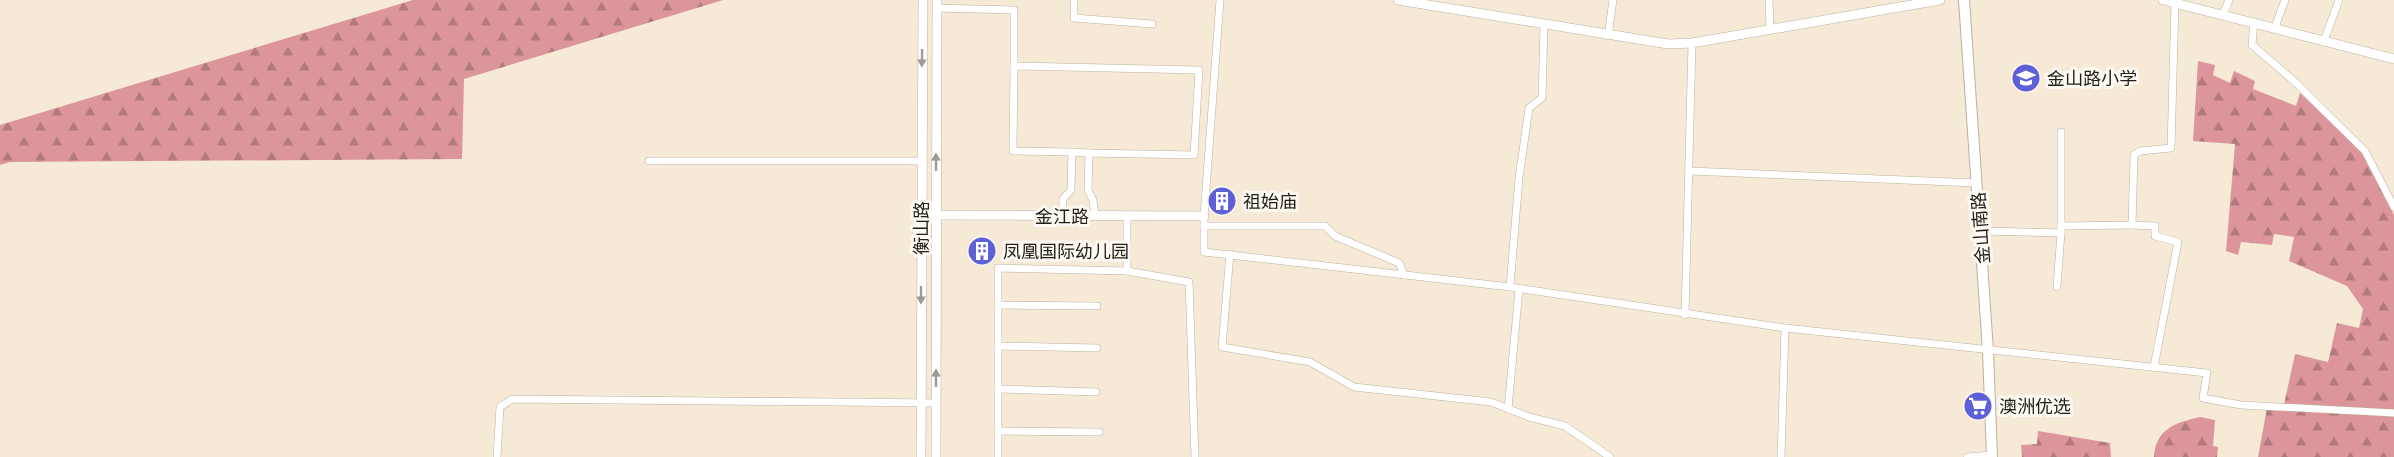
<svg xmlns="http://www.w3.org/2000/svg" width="2394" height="457" viewBox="0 0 2394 457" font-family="Barlow,'Noto Sans SC',sans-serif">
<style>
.forest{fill:url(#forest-firs)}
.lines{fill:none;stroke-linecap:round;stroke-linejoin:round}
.minor-casing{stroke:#bcb19e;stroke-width:8}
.tertiary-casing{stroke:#bcb19e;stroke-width:10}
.secondary-casing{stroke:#bcb19e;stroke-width:12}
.minor{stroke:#fff;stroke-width:7}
.tertiary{stroke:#fff;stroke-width:9}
.secondary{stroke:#fff;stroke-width:10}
.oneway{fill:#9c9a97}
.labels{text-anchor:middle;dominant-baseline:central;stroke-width:6;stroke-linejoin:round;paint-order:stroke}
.poi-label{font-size:18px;fill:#221e17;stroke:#fdf8f1;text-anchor:start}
.street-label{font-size:18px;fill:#221e17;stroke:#fdf8f1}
</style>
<defs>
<pattern id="forest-firs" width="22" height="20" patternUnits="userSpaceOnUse" patternTransform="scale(1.5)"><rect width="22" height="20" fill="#dc969b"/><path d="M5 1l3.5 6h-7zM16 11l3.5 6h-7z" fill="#b27a7d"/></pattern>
</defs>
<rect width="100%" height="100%" fill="#f6ead7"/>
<!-- forest -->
<g class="forest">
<path d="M413,0H723L464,79L462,159L10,162L0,165V125Z"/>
<path d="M2198,61L2215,65L2213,75L2230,83L2234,71L2255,81L2253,89L2296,106L2300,93L2362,152L2394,215V457H2258L2267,408L2283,409L2295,354L2328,362L2337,323L2359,328L2363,309L2347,286L2289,261L2294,237L2274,234L2272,245L2241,242L2238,255L2226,251L2235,144L2193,141Z"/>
<path d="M2200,417L2215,420L2213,446L2218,447L2217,457H2154C2155,429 2177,422 2200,417Z"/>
<path d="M2038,431L2110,443L2111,457H2022L2021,445L2037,444Z"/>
</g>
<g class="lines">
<!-- minor casing -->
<g class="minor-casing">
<g id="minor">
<path d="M1074,0V18L1152,24"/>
<path d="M1220,0L1204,216V252L1510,287L1785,328L2207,373L2203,398L2241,405L2394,413"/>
<path d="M1769,0L1770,28"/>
<path d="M937,8L1014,10V66"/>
<path d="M2223,14L2229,0"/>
<path d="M2254,22L2252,45L2295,82L2365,151L2394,207"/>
<path d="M2275,27L2285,0"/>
<path d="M1608,36L1613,0"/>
<path d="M2324,41L2339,0"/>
<path d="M2061,132V226"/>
<path d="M1072,152L1089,153"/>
<path d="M649,161H921"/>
<path d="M1690,171L1977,183"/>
<path d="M1062,216L1063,199L1071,190L1072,152L1013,151L1014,66L1199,70L1194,155L1089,153L1088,190L1093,200L1095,216"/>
<path d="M1127,216V271"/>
<path d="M2132,225L2155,226V236L2178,242L2154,367"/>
<path d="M1204,226H1325L1335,236L1399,263L1404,275"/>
<path d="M1981,231L2061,233V226L2132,225L2134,155L2140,151L2171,148L2175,3"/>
<path d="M1230,254L1222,347L1310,362L1354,387L1491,402L1529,417L1565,426L1610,457"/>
<path d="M1510,287L1519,178L1529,108L1542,98L1544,25"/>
<path d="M2057,287L2061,233"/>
<path d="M998,305L1097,306"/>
<path d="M1685,315L1692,43"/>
<path d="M998,346L1097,348"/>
<path d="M998,389L1096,392"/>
<path d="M1508,409L1519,289"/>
<path d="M998,431L1099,432"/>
<path d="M497,457L500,407L512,399L936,403"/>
<path d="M998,457V268L1127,271L1189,282L1195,457"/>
<path d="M1781,457L1785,328"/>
<path d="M1967,457L1992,455"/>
</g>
</g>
<!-- tertiary casing -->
<g class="tertiary-casing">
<g id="tertiary">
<path d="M1398,0L1668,44L1692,43L1940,0"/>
<path d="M2163,0L2394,59"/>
<path d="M920,215L1204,216"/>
<path d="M921,457L923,0"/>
<path d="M936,457L937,0"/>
</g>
</g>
<!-- secondary casing -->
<g class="secondary-casing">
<path id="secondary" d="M1964,0L1988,351L1992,457"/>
</g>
<!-- minor -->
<use href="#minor" class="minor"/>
<!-- tertiary -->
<use href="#tertiary" class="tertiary"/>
<!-- secondary -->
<use href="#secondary" class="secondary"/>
</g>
<!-- one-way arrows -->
<defs><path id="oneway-solid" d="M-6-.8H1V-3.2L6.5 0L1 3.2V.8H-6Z" transform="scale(1.5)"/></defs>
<g class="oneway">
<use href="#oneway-solid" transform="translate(922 58) rotate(91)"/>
<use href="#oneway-solid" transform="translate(936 162) rotate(-90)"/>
<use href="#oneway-solid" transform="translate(921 295) rotate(90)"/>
<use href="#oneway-solid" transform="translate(936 378) rotate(-90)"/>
</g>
<!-- icons -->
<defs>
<g id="school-disc" transform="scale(1.5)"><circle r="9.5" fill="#5e60d8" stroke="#fdf8f1"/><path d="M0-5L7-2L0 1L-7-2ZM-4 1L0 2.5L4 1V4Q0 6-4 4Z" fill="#fff"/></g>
<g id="building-disc" transform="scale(1.5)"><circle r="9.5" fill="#5e60d8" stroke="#fdf8f1"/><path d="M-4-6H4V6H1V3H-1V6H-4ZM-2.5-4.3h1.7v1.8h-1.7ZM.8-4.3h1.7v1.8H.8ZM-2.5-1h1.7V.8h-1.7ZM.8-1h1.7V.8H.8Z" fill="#fff"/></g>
<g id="supermarket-disc" transform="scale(1.5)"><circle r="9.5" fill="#5e60d8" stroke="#fdf8f1"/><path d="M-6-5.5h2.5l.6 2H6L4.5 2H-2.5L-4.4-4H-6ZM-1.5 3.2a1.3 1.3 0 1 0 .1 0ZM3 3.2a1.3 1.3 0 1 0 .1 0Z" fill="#fff"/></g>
</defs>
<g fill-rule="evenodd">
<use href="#school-disc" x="2026" y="78"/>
<use href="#building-disc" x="1222" y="201"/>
<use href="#building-disc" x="982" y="251"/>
<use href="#supermarket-disc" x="1978" y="406"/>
</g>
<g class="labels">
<!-- poi labels -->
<g class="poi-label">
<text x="2047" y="78">金山路小学</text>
<text x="1243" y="201">祖始庙</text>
<text x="1003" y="251">凤凰国际幼儿园</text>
<text x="1999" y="406">澳洲优选</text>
</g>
<!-- street labels -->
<g class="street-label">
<text x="1062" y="216">金江路</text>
<text transform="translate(921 228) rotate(-90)">衡山路</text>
<text transform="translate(1980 228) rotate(-94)">金山南路</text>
</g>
</g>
</svg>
